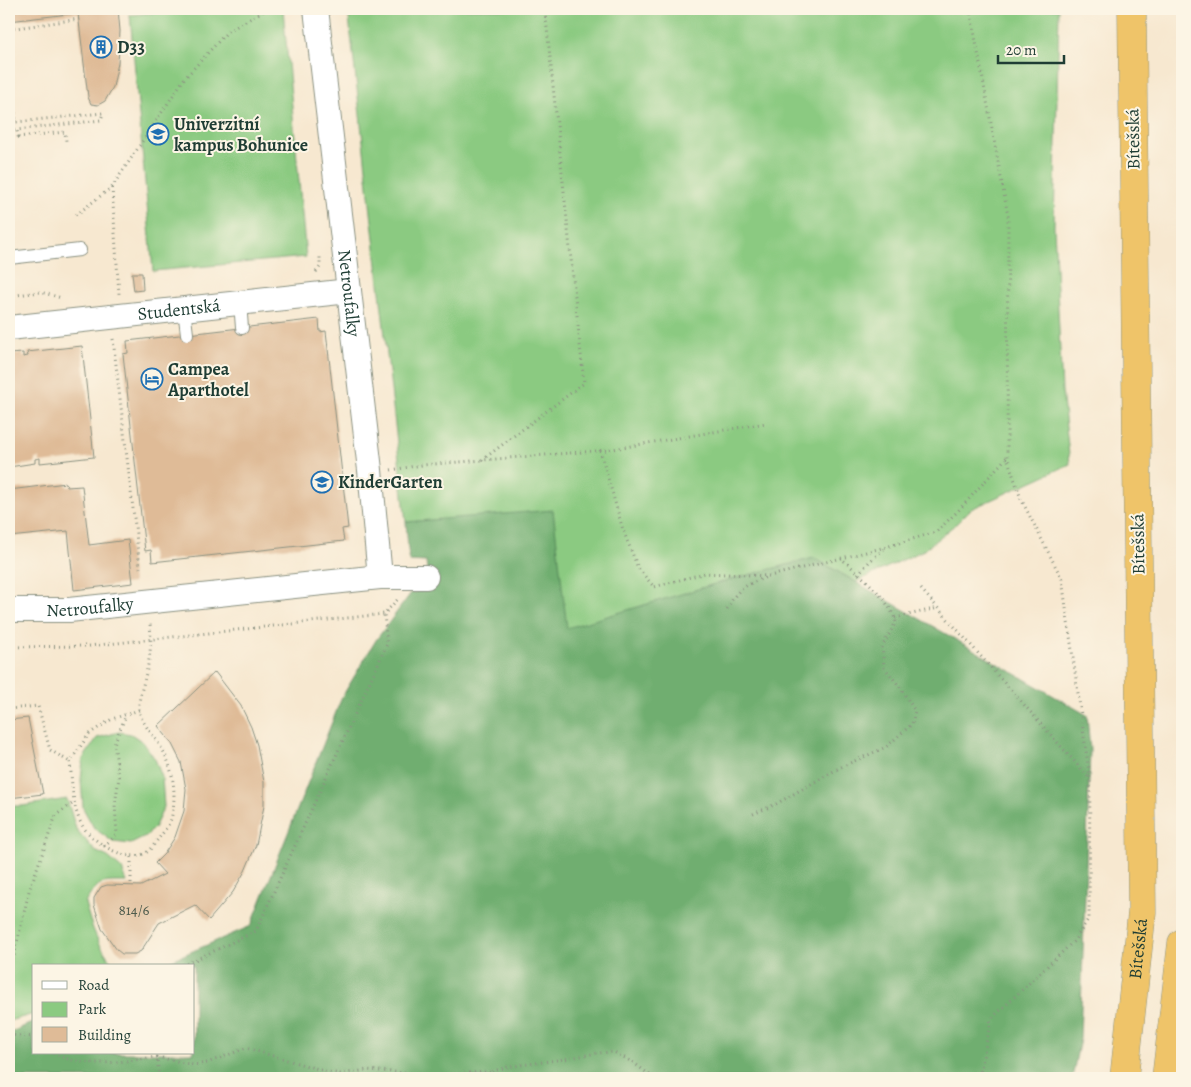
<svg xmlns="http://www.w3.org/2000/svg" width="1191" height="1087" viewBox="0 0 1191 1087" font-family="Alegreya,serif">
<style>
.green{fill:#8bca81;stroke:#55845a}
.forest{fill:#70ae6f;stroke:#487652}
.building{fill:#dfbb97}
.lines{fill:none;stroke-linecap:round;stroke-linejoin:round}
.lane-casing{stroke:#8b9282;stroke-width:14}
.street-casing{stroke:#8b9282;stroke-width:26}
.highway-casing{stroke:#8b9282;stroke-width:29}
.path{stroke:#8b9282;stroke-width:3;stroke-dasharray:1 4;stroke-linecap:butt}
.lane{stroke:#fff;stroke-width:12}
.street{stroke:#fff;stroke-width:24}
.highway{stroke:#efc469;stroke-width:28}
.labels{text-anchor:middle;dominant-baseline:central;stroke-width:4;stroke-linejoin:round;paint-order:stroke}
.number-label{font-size:15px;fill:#4f5c4d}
.poi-label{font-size:18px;font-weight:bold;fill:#1f3d34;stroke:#fcf5e5;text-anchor:start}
.street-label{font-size:18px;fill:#1f3d34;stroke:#fcf5e5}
</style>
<rect width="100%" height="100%" fill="#fcf5e5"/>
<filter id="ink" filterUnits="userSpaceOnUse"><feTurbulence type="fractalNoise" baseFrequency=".02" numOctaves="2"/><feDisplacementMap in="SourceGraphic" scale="10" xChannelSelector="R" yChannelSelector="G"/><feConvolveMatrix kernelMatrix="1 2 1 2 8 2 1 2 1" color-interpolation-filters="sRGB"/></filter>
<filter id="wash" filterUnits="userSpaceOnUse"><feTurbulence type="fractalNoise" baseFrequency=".0096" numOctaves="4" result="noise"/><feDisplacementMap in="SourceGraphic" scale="20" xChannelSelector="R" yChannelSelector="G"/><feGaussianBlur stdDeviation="1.12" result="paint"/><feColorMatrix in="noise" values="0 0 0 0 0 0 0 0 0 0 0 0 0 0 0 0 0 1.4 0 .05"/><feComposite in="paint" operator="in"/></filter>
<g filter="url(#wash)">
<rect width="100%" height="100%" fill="#f7e8d0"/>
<!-- green -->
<g class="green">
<path d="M197,9H283L306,257L153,271L130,15Z"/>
<path d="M348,9H1059L1054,227L1062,391L1070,464L971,509L957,523L924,550L856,582L814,558L725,581L567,629L436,520L406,522Z"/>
<path d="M119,732L131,734L143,742L155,759L162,777L164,807L154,828L145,837L131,844L113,842L94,828L83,808L81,780L83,759L97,738Z"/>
<path d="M67,799L76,829L95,851L108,857L122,869L127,882C101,882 99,880 85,903C91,926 99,948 115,966H34V1014L9,1021V806H22Z"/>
</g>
<!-- forest -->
<path class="forest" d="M553,510L567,628L725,581L814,558L1087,715L1090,750L1080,1039L1072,1078H9V1033L34,1022V1053H194V966H158L251,926L342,697L376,640L411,593L429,589L426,562L409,561L406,522Z"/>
<g id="blocks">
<!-- building -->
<g class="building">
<path d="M9,9H118L120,31L118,63L113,87L105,101L98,105L91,104L88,97L78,13L9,21Z"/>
<path d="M132,273H142L143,290L134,291Z"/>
<path d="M319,319L320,332L326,331L348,528L342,529L344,541L152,562L151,550L145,551L123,354L128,353L127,341Z"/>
<path d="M82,346L94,457L40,463V458L35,459V463L9,467V354L23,353V357L28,356L27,352Z"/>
<path d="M66,483L67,487L82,486L89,545L128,540L133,583L74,590L68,531L9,537V490Z"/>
<path d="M215,672L241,706L251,727L257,745L264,782V806L256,845L245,871L233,892L209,920L195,905L159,923L141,951L135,954H122L117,950L102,929L94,905V898L101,887L107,885L141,886L165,874L155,863L164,854L175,837L184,811L186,789L181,762L171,742L158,726Z"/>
<path d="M28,718L43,794L9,798V720Z"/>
</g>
</g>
</g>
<g filter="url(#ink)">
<use href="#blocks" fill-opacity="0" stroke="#8b9282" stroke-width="1"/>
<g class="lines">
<!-- lane casing -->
<g class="lane-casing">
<g id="lane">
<path d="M9,258L80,250"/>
<path d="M240,302L242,328"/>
<path d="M184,309L187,334"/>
</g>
</g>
<!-- street casing -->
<g class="street-casing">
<g id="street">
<path id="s1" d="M316,9L370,470L380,577"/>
<path id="s2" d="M9,328L349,291"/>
<path id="s3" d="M9,610H69L380,577H426"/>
</g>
</g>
<!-- highway casing -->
<g class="highway-casing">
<g id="highway">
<path id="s4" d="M1124,1078L1142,912L1132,9"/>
<path d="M1166,1078L1182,943"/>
</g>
</g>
<!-- path -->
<g class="path">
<path d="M970,9L1008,216L1007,457L1021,499L1062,579L1090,779L1089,918L1074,941L991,1019L979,1078"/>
<path d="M9,29L79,19"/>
<path d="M9,58L16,122L103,113L101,120L17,130L18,137L9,138"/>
<path d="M9,123L16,122"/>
<path d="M9,131L17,130"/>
<path d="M18,137L65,132L66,141"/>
<path d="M112,188L119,294"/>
<path d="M76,215L112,187L184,79L228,31L267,9"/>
<path d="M316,272L320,267V257"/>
<path d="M9,296L40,292L62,298"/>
<path d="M113,339L140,568"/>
<path d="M600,450L623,530L638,568L654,587L705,573L770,576L886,547L936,532L958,511L1007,457"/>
<path d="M482,460L584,383L545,9"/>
<path d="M391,470L422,465L607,450L766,423"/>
<path d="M858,574L869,562L885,548"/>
<path d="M921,589L1090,779"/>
<path d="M727,609C737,588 746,585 767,577"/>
<path d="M895,618L938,608"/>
<path d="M9,647L89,646L384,614L398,599"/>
<path d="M9,709L38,706L50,750L70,762"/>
<path d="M139,710L112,719L89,734L70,762C72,781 72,808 82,825C92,842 128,865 147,852C151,849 156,842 159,838C163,833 169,825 171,819C177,797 174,769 162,749C155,736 142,725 139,710C138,699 143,687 145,677C150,659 152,643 150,624"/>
<path d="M753,814L776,804L841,767L886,747L912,724L915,711L900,687L884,667L882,647L896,622C889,598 860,575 841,558"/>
<path d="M104,846L117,834L115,805L119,777L114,744L126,715"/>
<path d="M131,857V886"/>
<path d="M9,964L14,956L29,891L56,815L75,802"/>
<path d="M182,966L256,931L387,644L384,614"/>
<path d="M9,1035L34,1037"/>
<path d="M53,1053C86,1070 122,1061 157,1057L159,1078"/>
<path d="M157,1057L193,1065L207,1063L246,1048L328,1072L341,1074L367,1070L433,1075L490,1072"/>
<path d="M485,1078L490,1072L507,1067L564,1059L597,1053L614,1052L634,1063L654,1078"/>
</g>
<!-- lane -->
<use href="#lane" class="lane"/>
<!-- street -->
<use href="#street" class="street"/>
<!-- highway -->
<use href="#highway" class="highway"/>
</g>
</g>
<!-- icons -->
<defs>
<g id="building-ring" transform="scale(1.125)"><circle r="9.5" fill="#fcf5e5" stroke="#1f6fb2" stroke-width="1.5"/><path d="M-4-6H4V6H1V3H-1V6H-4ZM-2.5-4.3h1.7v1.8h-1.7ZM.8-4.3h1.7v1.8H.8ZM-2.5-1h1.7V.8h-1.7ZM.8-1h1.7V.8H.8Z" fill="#1f6fb2"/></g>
<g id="university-ring" transform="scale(1.125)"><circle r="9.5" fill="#fcf5e5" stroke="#1f6fb2" stroke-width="1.5"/><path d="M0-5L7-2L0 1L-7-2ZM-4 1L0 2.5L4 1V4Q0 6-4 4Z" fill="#1f6fb2"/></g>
<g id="hotel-ring" transform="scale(1.125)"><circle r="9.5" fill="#fcf5e5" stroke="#1f6fb2" stroke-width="1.5"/><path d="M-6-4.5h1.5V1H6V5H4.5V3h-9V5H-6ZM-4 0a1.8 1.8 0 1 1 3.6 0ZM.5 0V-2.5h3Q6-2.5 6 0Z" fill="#1f6fb2"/></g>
<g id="school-ring" transform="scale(1.125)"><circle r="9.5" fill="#fcf5e5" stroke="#1f6fb2" stroke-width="1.5"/><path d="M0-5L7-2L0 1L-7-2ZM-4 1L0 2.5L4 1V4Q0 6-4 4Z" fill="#1f6fb2"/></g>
</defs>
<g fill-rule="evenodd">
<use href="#building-ring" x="101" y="47"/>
<use href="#university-ring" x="158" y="134"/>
<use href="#hotel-ring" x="152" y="379"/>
<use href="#school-ring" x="322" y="482"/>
</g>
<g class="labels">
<!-- number labels -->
<g class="number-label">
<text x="134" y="910">814/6</text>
</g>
<!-- poi labels -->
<g class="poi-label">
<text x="117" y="47">D33</text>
<text x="174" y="124">Univerzitní<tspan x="174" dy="21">kampus Bohunice</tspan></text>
<text x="168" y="369">Campea<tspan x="168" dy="21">Aparthotel</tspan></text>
<text x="338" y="482">KinderGarten</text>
</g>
<!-- street labels -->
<g class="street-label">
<text transform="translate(1133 139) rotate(-91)">Bítešská</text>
<text stroke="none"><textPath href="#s1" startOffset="286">Netroufalky</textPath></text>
<text stroke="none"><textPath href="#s2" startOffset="171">Studentská</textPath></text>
<text transform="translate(1138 544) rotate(-91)">Bítešská</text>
<text stroke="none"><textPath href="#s3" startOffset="81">Netroufalky</textPath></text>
<text stroke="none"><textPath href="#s4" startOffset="130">Bítešská</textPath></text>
</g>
</g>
<!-- margin -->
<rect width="1191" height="1087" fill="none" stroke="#fcf5e5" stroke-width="30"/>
<!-- legend -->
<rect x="32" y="964" width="162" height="90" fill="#fcf5e5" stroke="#a4ab9e"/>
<rect x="42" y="981" width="25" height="8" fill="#ffffff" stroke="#a4ab9e"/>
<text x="78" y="990" font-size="15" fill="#1f3d34">Road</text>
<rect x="42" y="1002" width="25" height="15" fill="#8bca81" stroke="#a4ab9e"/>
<text x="78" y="1014" font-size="15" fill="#1f3d34">Park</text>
<rect x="42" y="1027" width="25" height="15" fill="#dfbb97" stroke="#a4ab9e"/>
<text x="78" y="1040" font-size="15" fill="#1f3d34">Building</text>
<!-- scale -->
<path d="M998 55v8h66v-8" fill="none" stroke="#1f3d34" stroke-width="2.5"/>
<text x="1006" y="55" font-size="15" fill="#1f3d34" stroke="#fcf5e5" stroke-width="4" paint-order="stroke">20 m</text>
</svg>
